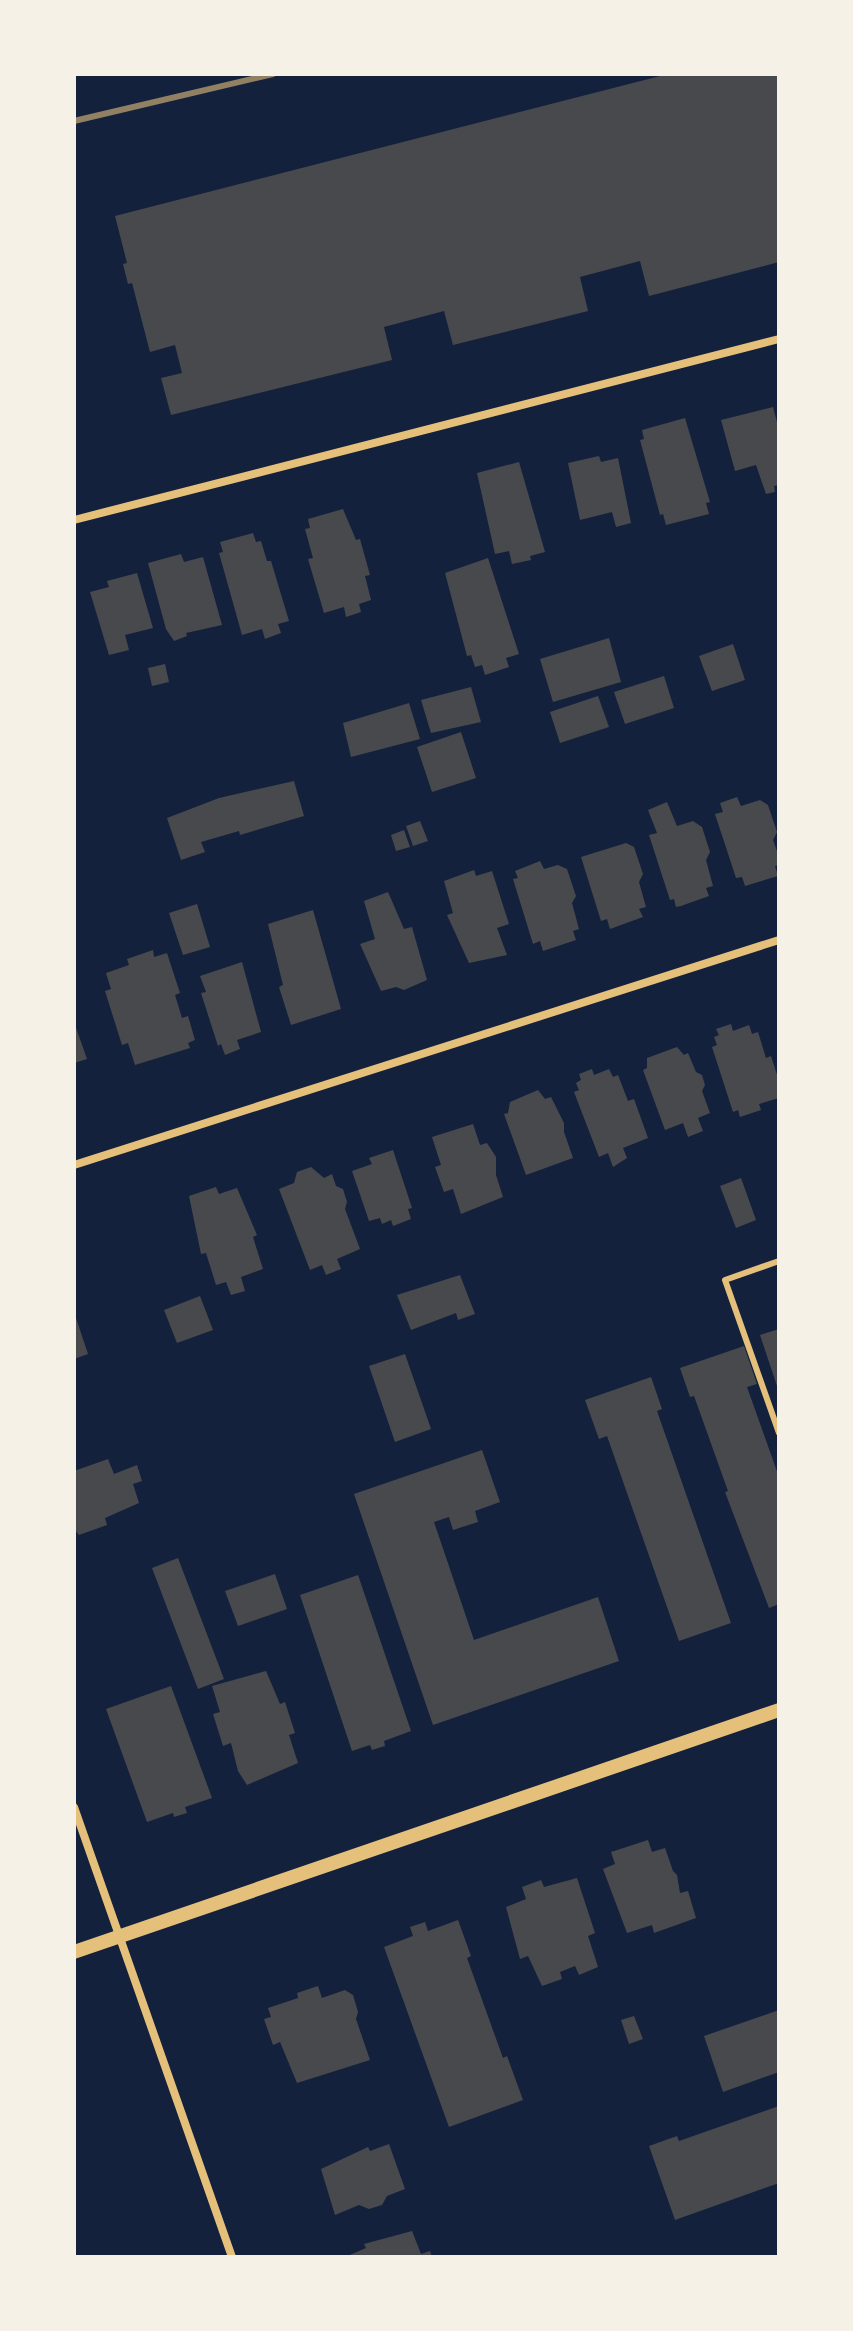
<svg xmlns="http://www.w3.org/2000/svg" width="853" height="2331" viewBox="0 0 853 2331" font-family="'Fira Sans Condensed',sans-serif">
<style>
.building{fill:#48494c}
.lines{fill:none;stroke-linecap:round;stroke-linejoin:round}
.service{stroke:#e5c07b;stroke-width:6}
.minor{stroke:#e5c07b;stroke-width:8}
.tertiary{stroke:#e5c07b;stroke-width:14}
.rail{stroke:#918062;stroke-width:6}
</style>
<rect width="100%" height="100%" fill="#14213d"/>
<!-- building -->
<g class="building">
<path d="M779,74V262L649,296L640,261L580,277L588,311L453,345L444,311L384,327L392,360L171,415L161,378L182,373L175,345L150,352L132,283L128,284L123,264L127,263L115,216L664,75Z"/>
<path d="M773,407L779,430V485L774,486L775,492L766,494L756,465L735,471L721,420Z"/>
<path d="M685,418L710,502L706,503L709,514L666,525L663,514L660,515L640,440L644,439L642,430Z"/>
<path d="M599,456L601,462L618,458L631,523L616,527L612,512L580,520L568,463Z"/>
<path d="M519,462L545,552L530,556L531,560L512,564L509,551L495,554L477,473Z"/>
<path d="M343,509L356,540L360,539L370,575L365,576L371,600L359,604L361,612L346,617L344,607L324,613L308,559L313,558L305,529L310,528L308,519Z"/>
<path d="M253,533L256,542L261,541L267,561H271L289,621L278,624L281,633L265,639L262,629L242,635L219,553L223,552L220,542Z"/>
<path d="M181,554L184,562L203,557L222,625L186,633L187,636L174,641L166,629L148,563Z"/>
<path d="M488,558L519,654L506,658L509,667L485,675L482,665L475,667L471,655L467,656L445,573Z"/>
<path d="M137,573L153,628L125,635L129,650L109,655L90,592L109,587L107,581Z"/>
<path d="M609,638L621,682L553,702L540,659Z"/>
<path d="M733,644L745,680L712,691L699,656Z"/>
<path d="M165,664L169,682L152,686L148,668Z"/>
<path d="M664,676L674,708L625,724L614,692Z"/>
<path d="M471,687L481,722L431,733L421,700Z"/>
<path d="M598,696L609,727L560,743L550,712Z"/>
<path d="M409,703L420,739L351,757L343,723Z"/>
<path d="M461,732L476,778L432,792L417,747Z"/>
<path d="M294,781L304,816L240,835L239,831L201,842L205,852L181,860L167,818L219,798Z"/>
<path d="M737,797L741,806L760,800L768,805L777,832L773,840L779,857V865L775,866L778,876L745,886L742,877L736,878L715,814L723,812L720,803Z"/>
<path d="M667,802L677,826L693,821L702,827L710,852L706,860L713,886L706,888L709,896L681,906L676,907L674,899L670,900L649,835L657,833L648,810Z"/>
<path d="M420,821L428,841L413,846L406,826Z"/>
<path d="M404,830L410,847L396,851L391,835Z"/>
<path d="M626,843L634,847L643,874L639,882L646,907L639,909L643,917L610,929L607,919L601,921L581,857Z"/>
<path d="M540,861L544,869L558,865L567,869L576,896L572,903L579,929L573,931L576,940L543,951L540,941L533,944L513,879L518,878L515,871Z"/>
<path d="M474,870L476,876L492,871L509,924L497,928L507,955L469,963L447,915L453,913L444,881Z"/>
<path d="M388,892L404,929L412,927L427,980L404,990L396,987L381,991L360,944L375,939L364,901Z"/>
<path d="M197,904L210,947L183,955L169,913Z"/>
<path d="M313,910L341,1009L291,1025L279,987L283,985L268,924Z"/>
<path d="M153,950L154,957L167,953L180,993L175,995L182,1018L188,1016L195,1040L188,1043L190,1048L135,1065L128,1043L122,1045L105,991L111,989L106,973L129,965L127,959Z"/>
<path d="M242,962L261,1032L237,1040L240,1049L225,1055L221,1044L218,1046L201,993L206,992L200,976Z"/>
<path d="M74,1022L87,1059L74,1063Z"/>
<path d="M731,1024L733,1031L749,1025L752,1034L758,1032L766,1058L771,1056L779,1081V1098L759,1104L761,1110L740,1117L738,1110L733,1112L712,1047L717,1045L714,1037L719,1035L716,1029Z"/>
<path d="M677,1047L684,1055L688,1053L696,1072L702,1075L705,1085L702,1091L710,1113L698,1118L703,1131L688,1137L683,1123L665,1130L643,1070L647,1068V1058Z"/>
<path d="M592,1069L594,1075L609,1069L613,1077L618,1075L628,1101L634,1099L648,1138L623,1148L627,1158L613,1167L608,1153L599,1157L574,1092L579,1090L576,1083L581,1080L579,1074Z"/>
<path d="M538,1090L545,1099L551,1097L564,1123V1132L573,1158L526,1175L504,1114L508,1113L510,1102Z"/>
<path d="M473,1124L480,1145L487,1143L496,1157V1175L503,1197L461,1214L453,1189L444,1192L435,1167L441,1165L432,1137Z"/>
<path d="M393,1150L412,1208L408,1209L411,1219L393,1226L391,1220L382,1224L380,1218L369,1221L352,1171L372,1164L369,1158Z"/>
<path d="M311,1167L324,1178L332,1174L336,1186L343,1189L347,1202L345,1209L360,1249L337,1259L341,1269L326,1275L322,1265L310,1270L279,1189L294,1183L297,1172Z"/>
<path d="M741,1178L756,1220L736,1228L720,1186Z"/>
<path d="M216,1187L219,1194L237,1188L257,1235L253,1237L263,1269L241,1277L245,1291L231,1295L226,1282L216,1285L206,1253L201,1254L189,1196Z"/>
<path d="M460,1275L475,1314L458,1320L456,1313L411,1330L397,1295Z"/>
<path d="M200,1296L213,1330L177,1343L164,1310Z"/>
<path d="M74,1312L88,1354L74,1359Z"/>
<path d="M779,1329V1389H778L760,1335Z"/>
<path d="M744,1346L757,1384L747,1387L779,1477V1604L769,1608L725,1492L728,1491L694,1396L690,1397L680,1368Z"/>
<path d="M405,1354L431,1429L395,1442L369,1366Z"/>
<path d="M651,1377L662,1409L657,1411L731,1623L679,1641L607,1436L599,1439L585,1400Z"/>
<path d="M482,1450L500,1502L475,1511L478,1522L453,1530L449,1517L434,1522L474,1640L598,1597L619,1661L433,1725L354,1494Z"/>
<path d="M108,1459L114,1474L137,1465L142,1481L133,1484L139,1503L105,1518L107,1525L79,1535L74,1529V1471Z"/>
<path d="M178,1558L224,1679L198,1689L152,1568Z"/>
<path d="M275,1574L287,1609L238,1626L225,1591Z"/>
<path d="M358,1575L411,1731L384,1741L385,1746L372,1750L370,1745L352,1751L300,1595Z"/>
<path d="M266,1671L280,1704L285,1702L295,1733L289,1735L298,1763L247,1785L238,1771L231,1743L223,1746L213,1714L220,1712L212,1686Z"/>
<path d="M171,1686L212,1798L185,1807L187,1813L174,1817L173,1813L147,1822L106,1709Z"/>
<path d="M648,1840L652,1852L665,1848L673,1871L677,1875L680,1893L688,1891L696,1918L654,1933L652,1925L627,1933L603,1869L615,1864L611,1852Z"/>
<path d="M577,1878L595,1933L588,1936L598,1967L579,1975L575,1966L560,1972L562,1979L542,1986L528,1956L520,1959L506,1907L526,1899L522,1887L541,1880L544,1887Z"/>
<path d="M458,1920L471,1956L467,1958L503,2058L507,2056L523,2100L449,2127L384,1947L413,1936L410,1927L425,1922L428,1931Z"/>
<path d="M318,1986L322,1998L345,1990L353,1995L358,2012L356,2019L370,2060L297,2083L280,2042L273,2045L264,2019L271,2017L268,2008L298,1998L297,1993Z"/>
<path d="M779,2010V2072L723,2092L704,2036Z"/>
<path d="M634,2016L643,2039L629,2044L621,2020Z"/>
<path d="M779,2106V2183L675,2220L649,2146L677,2136L679,2141Z"/>
<path d="M389,2144L405,2189L387,2196L382,2205L369,2209L359,2205L335,2215L321,2169L368,2147L370,2151Z"/>
<path d="M412,2231L421,2254L430,2251L432,2257H345L366,2248L364,2244Z"/>
</g>
<g class="lines">
<!-- service -->
<path class="service" d="M779,1261L725,1280L779,1433"/>
<!-- minor -->
<g class="minor">
<path d="M74,520L779,339"/>
<path d="M74,1165L779,940"/>
<path d="M74,1807L232,2257"/>
</g>
<!-- tertiary -->
<path class="tertiary" d="M74,1952L779,1710"/>
<!-- rail -->
<path class="rail" d="M74,121L273,74"/>
</g>
<!-- border -->
<rect width="853" height="2331" fill="none" stroke="#f6f1e7" stroke-width="152"/>
</svg>
